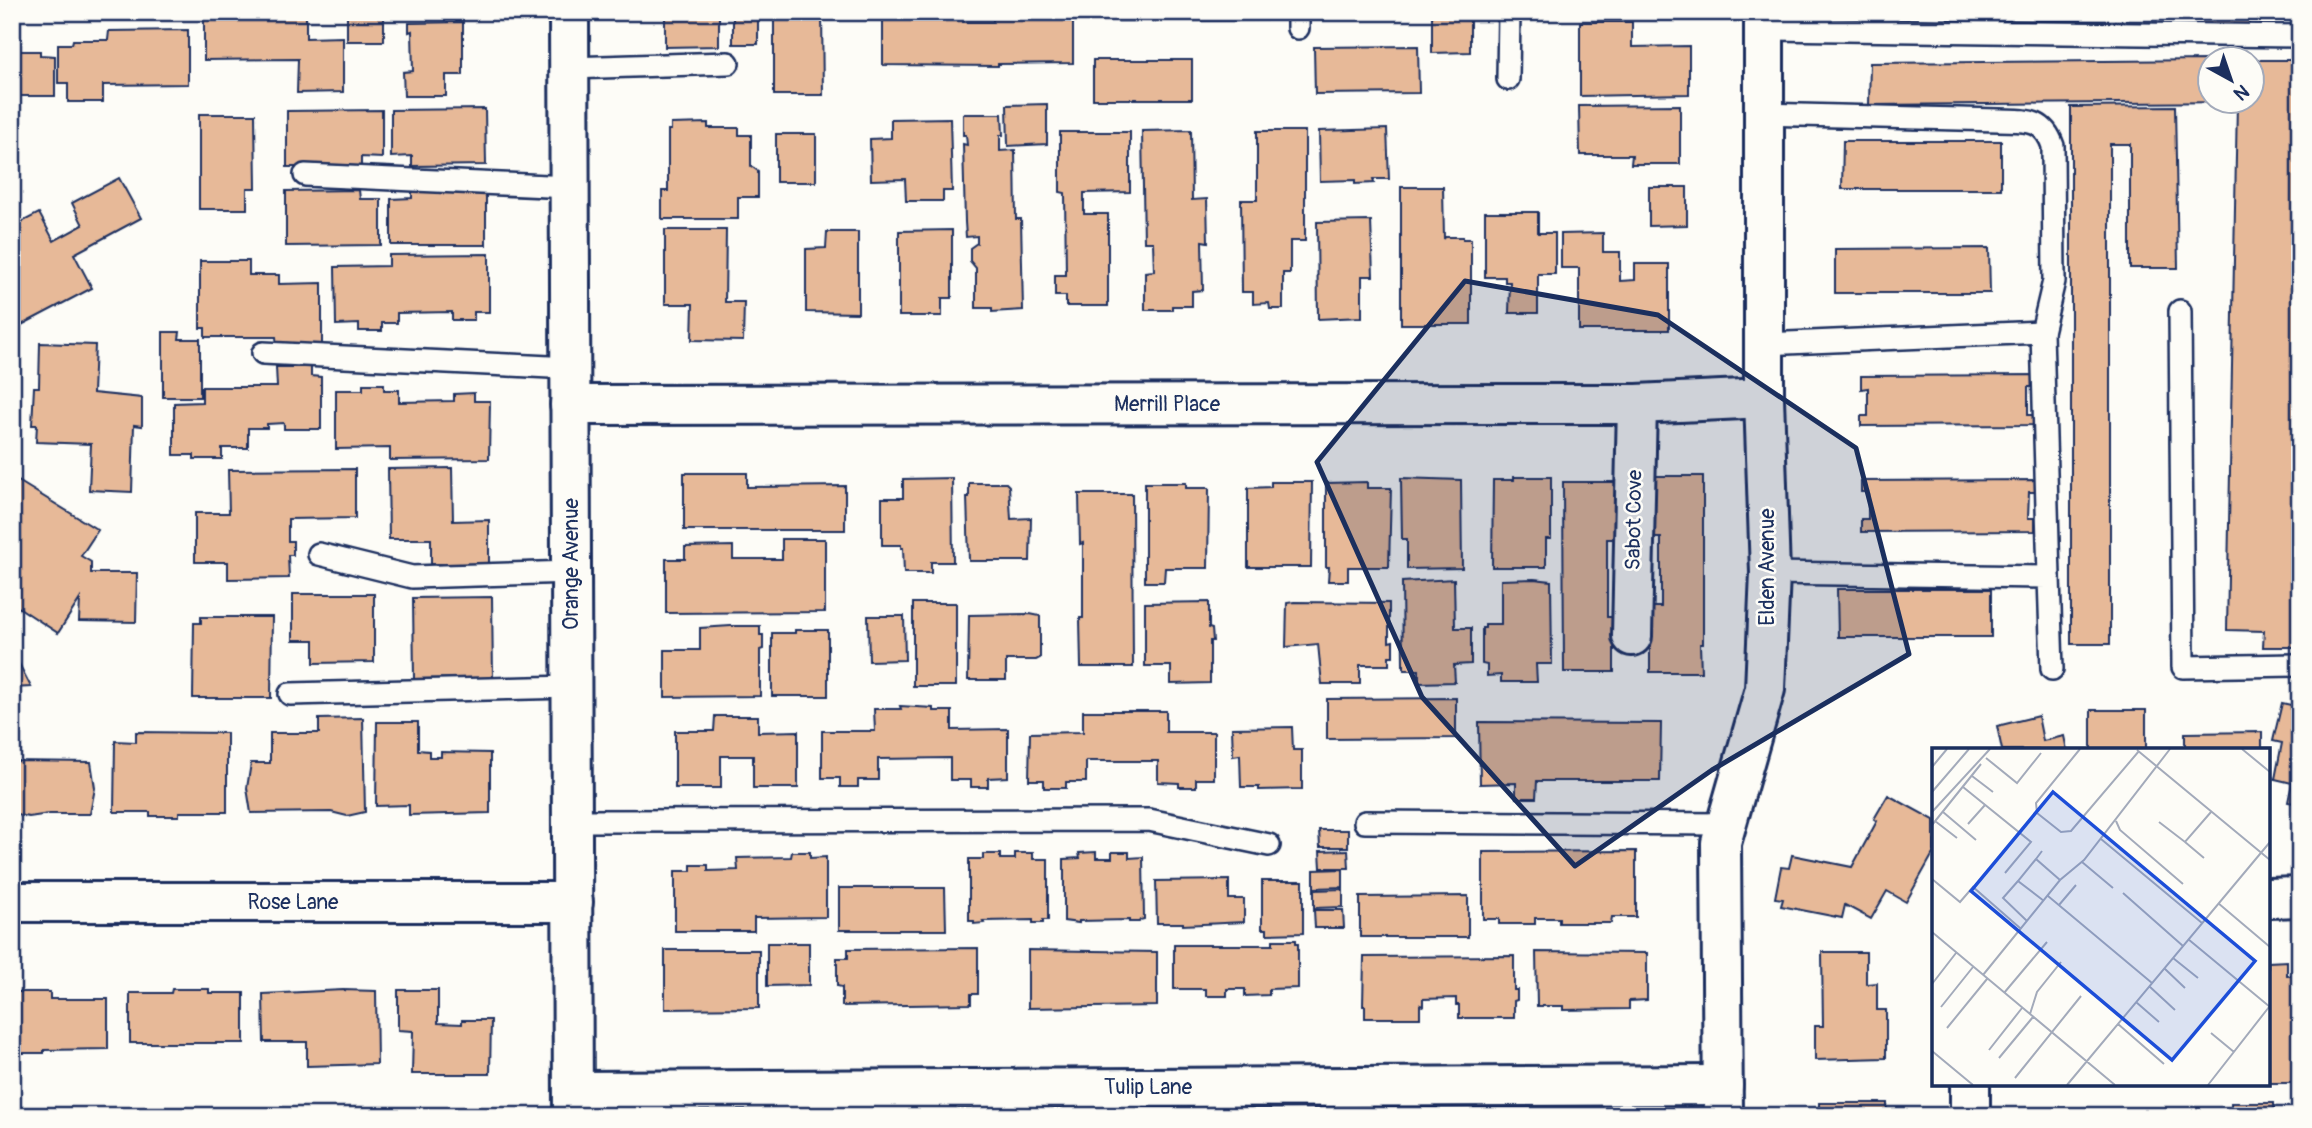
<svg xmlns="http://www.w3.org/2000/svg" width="2312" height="1128" viewBox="0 0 2312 1128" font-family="Pangolin,sans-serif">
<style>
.building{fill:#e7b998;stroke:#1b2f5e;stroke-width:2}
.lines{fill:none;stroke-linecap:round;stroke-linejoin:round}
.service-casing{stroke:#1b2f5e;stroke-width:26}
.minor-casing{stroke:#1b2f5e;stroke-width:44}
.service{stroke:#fdfcf7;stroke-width:21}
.minor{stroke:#fdfcf7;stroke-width:38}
.marked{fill:#1b2f5e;fill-opacity:0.2;stroke:#1b2f5e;stroke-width:5;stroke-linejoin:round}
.labels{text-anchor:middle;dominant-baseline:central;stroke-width:5;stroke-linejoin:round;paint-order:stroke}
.street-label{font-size:21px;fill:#1b2f5e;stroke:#fdfcf7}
.inset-road{fill:none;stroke:#a3aaba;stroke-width:2}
.view{fill:#1d4ed8;fill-opacity:0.15;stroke:#1d4ed8;stroke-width:3.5}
.inset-edge{fill:none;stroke:#1b2f5e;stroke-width:3.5}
</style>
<rect width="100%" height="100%" fill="#fdfcf7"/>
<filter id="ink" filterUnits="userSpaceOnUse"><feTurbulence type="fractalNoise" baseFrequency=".0143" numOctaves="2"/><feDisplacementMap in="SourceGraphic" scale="14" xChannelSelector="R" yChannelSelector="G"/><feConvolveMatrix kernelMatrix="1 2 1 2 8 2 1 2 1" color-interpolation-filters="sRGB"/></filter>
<g filter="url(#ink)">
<!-- building -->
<g class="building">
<path d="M204,12H306V38L343,37V92L297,93L298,59L204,60Z"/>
<rect x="347" y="12" width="37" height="29"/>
<path d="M665,12H719V46L665,47Z"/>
<rect x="733" y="12" width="25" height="32"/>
<path d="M774,12L822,13L823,95H774Z"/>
<path d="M883,12H925V17H963V22H993V16H1029V12H1073V63L998,64V66L883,65Z"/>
<path d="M1099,12H1282V20L1099,21Z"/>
<path d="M1432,12H1470V52L1432,53Z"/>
<path d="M2170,12H2249V26L2170,27Z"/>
<path d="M463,22V75H446V96H404L403,72L413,71L412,31L409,32V23Z"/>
<path d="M1580,22H1632V47L1689,46V94L1580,96Z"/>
<path d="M188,30V84L103,85V102H68V83H58V44H72L73,40H108L109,31Z"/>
<path d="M1418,46L1419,93L1315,94L1314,47Z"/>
<path d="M12,51H40V55L55,56V96H12Z"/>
<rect x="1093" y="60" width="99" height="39"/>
<path d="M2210,60V102H2252V60H2300V647H2263L2264,631L2227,630L2237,102L1869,105L1870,63Z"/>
<path d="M1047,104V144L1008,146L1007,105Z"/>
<path d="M1680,105V164H1631L1632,155H1580L1579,106Z"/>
<path d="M2175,106L2178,268H2130V144H2110V644H2071V107Z"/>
<path d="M485,109L486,165L412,166V156L391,157V110Z"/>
<path d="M382,110V158L361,157V167H287V111Z"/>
<path d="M199,114H255L256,188H247V209H199Z"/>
<path d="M963,114H1002L1003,135H1000V151L1015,150L1016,219H1021L1023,310L992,312V308H976V268L970,261V248L977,243V236L966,237L965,222L963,144L967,145L966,135H963Z"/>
<path d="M950,118L952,191H943V201H906L905,179L871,180L870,139L891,138V119Z"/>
<path d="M708,123V128H739V135H751V166L758,171V197H738V219H662V191H668V130H671V124Z"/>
<path d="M1387,129L1389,179H1373L1374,183L1355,184V180L1320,181L1319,131Z"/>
<path d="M1191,130L1192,200L1207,199L1208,242L1202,241L1203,290L1192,291V306H1172V310H1145V272L1154,271L1153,242H1144L1142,131Z"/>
<path d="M1257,131H1305V241H1290V273H1283V309H1270L1269,303L1253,304V292H1242L1241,200H1257Z"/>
<path d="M1060,132H1130V192L1084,193V214H1108V306H1066V296H1055V275H1066L1065,193L1060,192Z"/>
<rect x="776" y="134" width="40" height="48"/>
<path d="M1843,141H2001V189H1842Z"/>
<path d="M119,178L141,218L74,254L92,288L12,330V227L39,213L54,241L83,225L72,203Z"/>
<path d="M1401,187H1443L1444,239L1445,237H1463V239H1471V324H1401Z"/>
<path d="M1649,187H1687V225L1649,226Z"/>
<path d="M486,189V245H391V199L412,198V190Z"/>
<path d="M359,190L360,199H381V245L286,246V191Z"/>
<path d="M1485,212H1538V233H1555V274H1538V313H1509L1510,282H1505V277H1485Z"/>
<path d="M1371,221L1373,276H1362V317L1318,319L1317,222Z"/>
<path d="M665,230H726L725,302H744L743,341L692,340L693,304H665Z"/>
<path d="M952,230V298H942V316H899V231Z"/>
<path d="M827,232H858V313L806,312V249L826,248Z"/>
<path d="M1603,233V252H1620V281L1635,280V264H1669V330H1579V268H1561V234Z"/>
<path d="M1989,248L1990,293H1835V249Z"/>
<path d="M489,254V312H474V320H452V312L397,313V323H382V331H359V324L336,325L335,267L389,266V255Z"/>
<path d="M200,261H249V275H279V284L322,283V345H277L276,337H205V328H200Z"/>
<path d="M163,332H180L179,339H200V397H163Z"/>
<path d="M40,343L95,345L93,393L142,398V426L134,425L132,492L89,490L91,444L36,442L37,425H32L34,387H39Z"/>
<path d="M276,367H311V376L321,377V429H284V423L267,424V428H248V448H222V459H194V455H174V403L202,402V387H277Z"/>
<path d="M2035,375V387H2028V415H2035V425L1861,426V416H1868V388L1861,389V376Z"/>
<path d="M363,384H384V390H399V402L454,401V394L474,393V401H490L489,459L390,460V448L336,449V390H363Z"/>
<path d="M452,468L453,521L489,520V564H431V539H389L388,469Z"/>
<path d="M355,469V518L288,519V541H293V555H288L289,578L228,579V562H195V513H229L228,470Z"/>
<path d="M684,473H747V487L845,486V530H684Z"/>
<path d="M1649,476H1703V644H1700L1701,672H1650V607H1661V538H1649Z"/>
<path d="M1514,477H1551V539H1546V567H1492L1493,480H1514Z"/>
<path d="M952,478L953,562H931V573H904L903,548H901V545H882V498H903V479Z"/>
<path d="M1401,478L1461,480L1462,568L1407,569V539H1402Z"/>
<path d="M15,479L98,530L81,556L91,562V573H137L136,622L79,621L80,599L58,633L12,603V484Z"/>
<path d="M2036,480V492H2029L2028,518H2035V531L1861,532V519H1868V492H1861V481Z"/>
<path d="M1271,482H1312L1311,567H1248V488L1271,487Z"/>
<path d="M1367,482V488H1391L1389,567H1348V581H1328L1329,567H1326V483Z"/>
<path d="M1563,482H1619V539H1607V617H1614V672H1564Z"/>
<path d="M969,483H1006L1009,486L1011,519L1031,518L1030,561H969L967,497H969Z"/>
<path d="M1145,483H1186V488H1209L1208,568H1165L1164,582H1145Z"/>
<path d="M1079,494H1132L1133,667H1081L1080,618H1083V543L1080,544Z"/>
<path d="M782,539H825V612L666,613V559H685V547L733,546V559H782Z"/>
<path d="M1454,579L1455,628H1471V664L1454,665L1455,682L1419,683V670H1404V665H1403L1402,582Z"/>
<path d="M1534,579L1551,581L1552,664H1536L1537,682H1501V675L1487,676V665L1482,664V628H1485V624H1501V580Z"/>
<path d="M1837,589H1991V637H1838Z"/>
<path d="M293,594H374V662L314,663V640H293Z"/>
<path d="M492,597L493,678L414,679L413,598Z"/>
<path d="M1209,602V628L1212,629L1213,641H1210V683L1171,684V666H1145V603Z"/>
<path d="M1294,602L1389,603V642L1393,641V656H1389V665H1360V684H1322L1318,644L1286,647L1287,603Z"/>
<rect x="913" y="603" width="43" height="83"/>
<path d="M1030,614L1040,616V658L1036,660H1006V680H968L969,615Z"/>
<path d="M868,616H904L905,660L869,661Z"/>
<path d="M201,617H272L271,698H193L194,623H201Z"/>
<path d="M731,626H760V635H763V649L760,650V696L665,697V650H700V628Z"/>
<path d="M795,630H828V696H772V633H795Z"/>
<path d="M12,650L31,687L12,688Z"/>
<path d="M1456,698V738L1327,739V699Z"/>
<path d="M2282,703L2300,707V804L2288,802L2292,783L2275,779L2282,743L2273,741Z"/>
<path d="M900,706L933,708V711H952V730L1008,729V777L988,778V787H971V780H950V758L878,759V780H858V787H840V778H822V731H875L874,709H901Z"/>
<rect x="2091" y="710" width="55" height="40"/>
<path d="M1083,711H1166V732H1214V779H1196V787H1179V783L1158,782V761H1086V782H1066V788H1044V780H1029L1030,733L1083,732Z"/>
<path d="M715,716H758V732L798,731V788H753V756H721V788H675V731H714Z"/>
<path d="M2038,716L2043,741L2064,736L2067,750H2002L1997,726Z"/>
<path d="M363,718L365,812L347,816L331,812L251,813L247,788L251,763H270V733H319V719Z"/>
<path d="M377,722H418V750L429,751V757H441V752L490,753V813L409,815V805L376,806Z"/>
<path d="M1479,722L1661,723L1660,781H1537L1536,798H1516V783L1480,784Z"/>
<path d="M1292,727L1293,750H1302V789L1259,790V787H1241L1240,755L1233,756L1232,728Z"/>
<path d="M136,732L227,733V812H179V816H150V812H114L115,741L136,742Z"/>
<path d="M2262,732V750H2185V733Z"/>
<path d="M12,761L91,762L95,788L90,814H49L29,817L12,814Z"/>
<path d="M1888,795L1934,820V852L1906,902L1887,891L1871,919L1845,905L1842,918L1781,906L1783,899L1775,898L1781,867L1789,868L1792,855L1852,867L1877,821L1874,819Z"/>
<path d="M1319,830H1348V847H1320Z"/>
<path d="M1348,850L1349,868H1321L1320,851Z"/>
<path d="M1636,851V917H1612L1611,923H1559V918H1535V924H1499V919H1483V852Z"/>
<path d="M792,852H810V858L826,857V917L754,918V931H675V871H691V865H708V871L738,870L737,858L791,857Z"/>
<path d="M1096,852V858H1112V852H1129V858L1143,857L1144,919L1140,920L1139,922H1129V920L1079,921V923L1064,921V859L1080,858L1079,853Z"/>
<path d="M1015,853H1033V859H1048V920H1043V923H1033V920L983,921L984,923L974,924V921H969V859H983V854H1000V859H1015Z"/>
<path d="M1343,869V887L1314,888V870Z"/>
<path d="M1229,880V899H1244V922L1183,925V923H1157L1156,881Z"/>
<path d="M1262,881H1303V933L1267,934V929H1262Z"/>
<path d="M839,888H945L946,930H839Z"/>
<path d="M1343,889V907L1314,908V890Z"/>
<path d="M1468,896V937H1360V897Z"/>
<path d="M1314,910H1343L1344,928H1315Z"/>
<path d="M1273,940H1296V944H1298V988L1269,989V995L1245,996V989H1227V996H1206V989H1174V945H1273Z"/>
<path d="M767,943H809V985L767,986Z"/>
<path d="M978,948V994H971V1004L842,1006V987L837,986V958H848V949Z"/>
<path d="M665,950H759V1008L665,1009Z"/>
<path d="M1028,950L1157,952V1006L1028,1008Z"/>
<path d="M1536,952L1647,953V1000L1629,1001V1009L1563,1010V1006H1537Z"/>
<path d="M1822,952H1866V984L1877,983V1010H1886V1058L1815,1060V1026H1823Z"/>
<path d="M1514,956V990H1517V1000L1514,1001V1018H1459V1005H1456V998L1423,999V1006L1420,1005V1018H1365V1006H1363L1364,957Z"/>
<path d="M2287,961V976H2294V1043L2297,1044V1051L2300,1054V1072L2297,1075V1083H2268V962Z"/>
<path d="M172,989H209V993H244V1043H130V993H171Z"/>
<path d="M343,990L376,991L377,1064L307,1066V1042H264L263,994Z"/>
<path d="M398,990H438V1023L462,1024V1020H491L490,1074H412L413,1031L398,1030Z"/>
<path d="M12,992H50V999H108V1049L44,1050V1053H12Z"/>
<rect x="1819" y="1103" width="68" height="13"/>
<rect x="2231" y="1103" width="43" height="13"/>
</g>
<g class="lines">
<!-- service casing -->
<g class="service-casing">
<g id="service">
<path d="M1298,12V28"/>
<path d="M1764,29L2300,36"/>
<path d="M569,68L728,63"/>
<path d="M1508,79L1509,12"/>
<path d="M1764,114L1999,120C2025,121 2043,117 2053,146L2054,281L2042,332"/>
<path d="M305,175L569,187"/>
<path d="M2180,311L2183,667L2300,665"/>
<path d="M1763,344L2042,332L2049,577"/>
<path d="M263,353L570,368"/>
<path d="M319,554L412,577L571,572"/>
<path d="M1770,573L2049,577L2052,669"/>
<path d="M290,694L571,687"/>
<path d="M572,821L1149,820L1269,845"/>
<path d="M1365,822L1727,824"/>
<path d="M1028,1116V1087"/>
</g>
</g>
<!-- minor casing -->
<g class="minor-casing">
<g id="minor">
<path d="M569,12L573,1116"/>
<path d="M570,405L1637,404L1764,398"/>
<path d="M1632,636L1637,404"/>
<path d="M2268,898L2300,897"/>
<path d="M12,902H573"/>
<path d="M573,1091L1723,1085"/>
<path d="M1723,1116L1721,843L1765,689L1770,573L1764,398V12"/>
<path d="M1970,1116V1084"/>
</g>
</g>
<!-- service -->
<use href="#service" class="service"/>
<!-- minor -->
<use href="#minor" class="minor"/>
</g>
</g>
<!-- marked area -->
<path class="marked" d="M1465,281L1658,315L1856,448L1909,654L1712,770L1575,866L1422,697L1317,462Z"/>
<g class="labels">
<!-- street labels -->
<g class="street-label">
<text x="1167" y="404">Merrill Place</text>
<text transform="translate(1634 520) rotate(-89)">Sabot Cove</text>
<text transform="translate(571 564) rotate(-90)">Orange Avenue</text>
<text transform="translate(1767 567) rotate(-90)">Elden Avenue</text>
<text x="293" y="902">Rose Lane</text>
<text x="1148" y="1087">Tulip Lane</text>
</g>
</g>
<!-- overview -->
<g transform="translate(1932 748)">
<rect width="338" height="338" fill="#fdfcf7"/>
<path class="inset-road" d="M148,1L104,55L105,65L129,84L139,83L207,3M310,1L338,24M205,2L338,112M54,10L85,35L109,5M0,19L15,1M40,28L61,44M31,39L99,94L73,125M0,44L37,1M0,64L58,1M11,64L44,92M3,73L25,90M184,73L188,82L251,136M227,74L253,94L279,64M36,76L53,57M0,77L49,16M169,91L270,175M253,94L272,110M110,103L104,111L128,132M104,111L86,133L112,153M150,114L181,140M0,131L28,154L41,139L88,180M86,133L71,150L95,173M191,145L251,198M116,148L220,235M286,155L338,199M127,157L144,137M0,184L183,337M256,191L338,259M241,210L266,230M232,220L253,240M51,227L128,132L152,112L238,1M0,236L24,205M217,238L243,262M72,245L115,194M204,254L227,274M9,259L41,219M98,266L105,244L129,214M186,276L232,316M15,280L55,231M279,285L302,304M57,302L90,260M0,303L41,337M67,310L101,269M83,330L149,248M135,337L338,94M276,337L337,259"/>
<path class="view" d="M121,44L323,213L240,312L39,143Z"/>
<rect width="338" height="338" class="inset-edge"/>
</g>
<!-- margin -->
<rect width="2312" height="1128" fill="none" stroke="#fdfcf7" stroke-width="42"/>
<rect x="21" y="21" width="2270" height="1086" fill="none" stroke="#1b2f5e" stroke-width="2.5" filter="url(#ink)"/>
<!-- north arrow -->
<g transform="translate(2231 80) rotate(140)"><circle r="33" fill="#fdfcf7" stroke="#a3aaba" stroke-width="2"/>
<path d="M0-5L12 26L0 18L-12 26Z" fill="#1b2f5e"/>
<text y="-10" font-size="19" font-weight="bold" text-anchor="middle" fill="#1b2f5e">N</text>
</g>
</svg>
